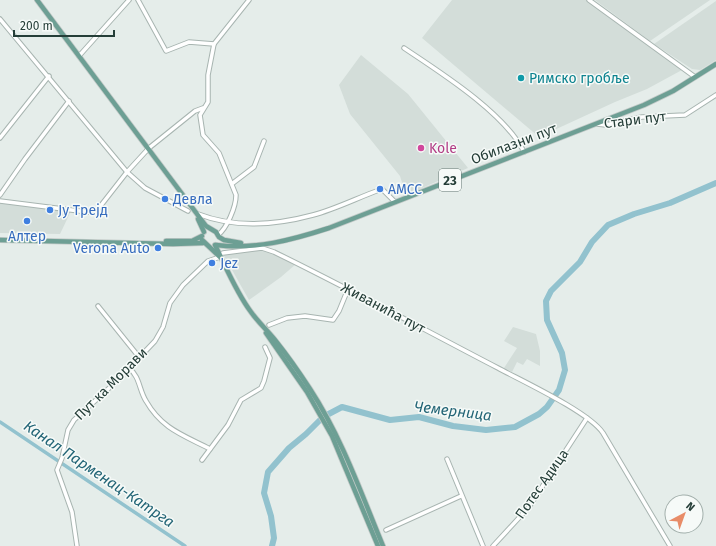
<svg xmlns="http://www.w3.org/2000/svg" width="716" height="546" viewBox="0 0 716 546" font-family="'Fira Sans',sans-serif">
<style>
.built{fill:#d3ddd9}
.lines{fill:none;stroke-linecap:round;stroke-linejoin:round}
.canal{stroke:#92c2ce;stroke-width:3.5}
.river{stroke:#92c2ce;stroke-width:6}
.minor-casing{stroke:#a8b5b1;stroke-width:5.5}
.major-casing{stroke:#c2c9c7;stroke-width:6}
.minor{stroke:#fff;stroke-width:3.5}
.major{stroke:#6d9f94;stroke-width:4.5}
.culture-dot{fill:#0f9aa8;stroke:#f6faf8;stroke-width:1.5}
.hotel-dot{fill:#d1479c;stroke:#f6faf8;stroke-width:1.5}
.shop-dot{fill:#3f7fe0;stroke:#f6faf8;stroke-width:1.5}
.labels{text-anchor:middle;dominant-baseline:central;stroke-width:3;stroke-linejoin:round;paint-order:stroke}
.shield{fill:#f6faf8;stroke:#647672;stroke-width:1}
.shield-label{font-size:13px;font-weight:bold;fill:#253e38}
.culture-label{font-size:14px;fill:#0d838f;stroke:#f6faf8;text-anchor:start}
.street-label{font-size:14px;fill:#253e38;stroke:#f6faf8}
.hotel-label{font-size:14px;fill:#b23c85;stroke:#f6faf8;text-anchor:start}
.shop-label{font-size:14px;fill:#366cbe;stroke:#f6faf8;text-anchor:start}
.water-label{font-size:15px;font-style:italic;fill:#236576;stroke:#f6faf8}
</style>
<rect width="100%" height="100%" fill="#e5edea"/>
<!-- built -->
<g class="built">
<path d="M452,0H586L682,70L647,89L615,102L539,137L422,38Z"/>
<path d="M595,0H710L650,41Z"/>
<path d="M716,1V60L700,70L692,69L654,44Z"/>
<path d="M361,55L408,94L468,168L406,195L400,176L350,114L339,85Z"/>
<path d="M0,203L35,207L71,211L60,234L0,233Z"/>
<path d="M264,249L296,264L281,277L249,300L223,254Z"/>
<path d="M513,327L536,334L540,351V366L527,359L523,365L517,362L512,372L504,368L517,348L504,341Z"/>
</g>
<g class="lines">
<!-- canal -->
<path class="canal" d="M0,422L185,546"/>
<!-- river -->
<path class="river" d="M272,546L274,538L271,516L264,493L268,472L289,448L306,434L323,417L342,407L390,420L419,417L453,426L486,430L515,427L539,414L547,407L559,390L565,370L562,353L547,320L546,301L551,291L580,262L592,242L608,225L634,214L670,203L716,183"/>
<!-- minor casing -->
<g class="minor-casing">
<g id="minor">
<path d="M138,0L166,51L189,42L214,44"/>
<path d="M589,0L695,77"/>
<path d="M0,19L127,172L145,188L188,211"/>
<path d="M404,48C440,72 505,113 524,152"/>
<path d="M79,56L129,0"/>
<path d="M597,124L606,125L642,117L685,115L716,95"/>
<path d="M0,138L49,76"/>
<path d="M233,183L254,167L264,141"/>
<path d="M0,195L25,159L69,101"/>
<path d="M0,201L95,213L127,172L149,148L195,111L203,108"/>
<path d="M198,214C234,228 276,225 313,215C336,209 359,197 382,189L395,202"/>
<path d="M218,235C227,228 236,207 236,195L219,153L203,135L200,115L208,102V75L214,44L249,0"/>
<path d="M223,253L262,248L274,252C350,289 423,329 498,368C522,381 589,412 603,433L670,546"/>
<path d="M98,306L139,357"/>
<path d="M269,325L287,318L305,316L333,320L339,311L348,289"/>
<path d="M129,368C140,377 139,390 146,401C162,429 183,435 210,449"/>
<path d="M447,459L483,546"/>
<path d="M202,460L228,425L241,400L261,388L264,381L270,358L265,347"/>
<path d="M386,530L461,496"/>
<path d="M77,546L72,512L57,470L62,458L68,430L74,420L118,380L155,341L163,327L170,303L183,285L208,261L220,257"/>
<path d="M493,546L529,507L587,418"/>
</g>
</g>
<!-- major casing -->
<g class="major-casing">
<g id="major">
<path d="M37,0L206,226L216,232L219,237L224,240L241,243"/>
<path d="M198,219L204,232"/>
<path d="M0,240L173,244L203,243"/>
<path d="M202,240L220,257"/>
<path d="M166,241H192L202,236"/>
<path d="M215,245C226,267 236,292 251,312C258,322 267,330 275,340C287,355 299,372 310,389C342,438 361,493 383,546"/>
<path d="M216,245C255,250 292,240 329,228L644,105L673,91L716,64"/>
<path d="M266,333L307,392L332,436L378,546"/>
</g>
</g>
<!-- minor -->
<use href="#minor" class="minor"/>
<!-- major -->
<use href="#major" class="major"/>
</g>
<!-- markers -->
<circle class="culture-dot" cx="521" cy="78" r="4"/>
<circle class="hotel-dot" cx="421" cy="148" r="4"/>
<g class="shop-dot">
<circle cx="380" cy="189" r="4"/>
<circle cx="165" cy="199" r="4"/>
<circle cx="50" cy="210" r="4"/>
<circle cx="27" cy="221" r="4"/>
<circle cx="158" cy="248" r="4"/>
<circle cx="212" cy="263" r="4"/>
</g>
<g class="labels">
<!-- shield labels -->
<rect class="shield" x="439" y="169" width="22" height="22" rx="3"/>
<g class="shield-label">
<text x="450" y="180">23</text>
</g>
<!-- culture labels -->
<g class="culture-label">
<text x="529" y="78">Римско гробље</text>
</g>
<!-- street labels -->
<g class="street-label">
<text transform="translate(635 120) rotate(-7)">Стари пут</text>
<text transform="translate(514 144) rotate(-21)">Обилазни пут</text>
<text transform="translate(383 308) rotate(28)">Живанића пут</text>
<text transform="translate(111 384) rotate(-45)">Пут ка Морави</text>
<text transform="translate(542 484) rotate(-55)">Потес Адица</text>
</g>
<!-- hotel labels -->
<g class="hotel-label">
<text x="429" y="148">Kole</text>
</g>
<!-- shop labels -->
<g class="shop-label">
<text x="388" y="189">АМСС</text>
<text x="173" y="199">Девла</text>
<text x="58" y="210">Ју Трејд</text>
<text x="27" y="236" text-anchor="middle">Алтер</text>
<text x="150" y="248" text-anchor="end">Verona Auto</text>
<text x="220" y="263">Jez</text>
</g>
<!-- water labels -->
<g class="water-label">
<text transform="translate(453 411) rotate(7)">Чемерница</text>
<text transform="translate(99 474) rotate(34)">Канал Парменац-Катрга</text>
</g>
</g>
<!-- north arrow -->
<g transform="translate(684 514) rotate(41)"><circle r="19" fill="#f6faf8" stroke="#a2afab"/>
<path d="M0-3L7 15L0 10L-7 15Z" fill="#e88c68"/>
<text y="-6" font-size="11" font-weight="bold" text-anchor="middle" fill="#253e38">N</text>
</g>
<!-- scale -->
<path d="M14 30v6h100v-6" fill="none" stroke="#253e38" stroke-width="2"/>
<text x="20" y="30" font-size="12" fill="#253e38" stroke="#f6faf8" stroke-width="3" paint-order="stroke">200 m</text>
</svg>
